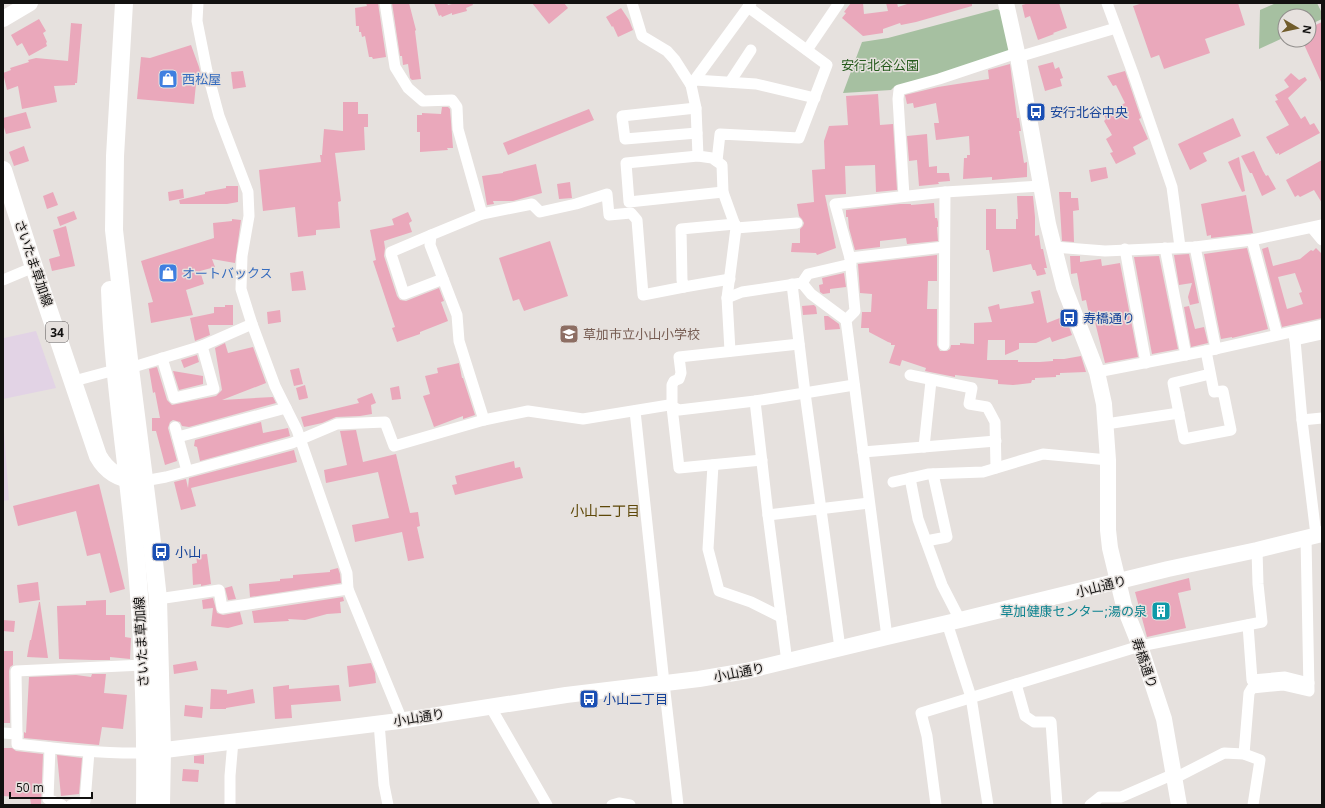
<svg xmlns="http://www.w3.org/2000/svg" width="1325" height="808" viewBox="0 0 1325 808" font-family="'Open Sans','Noto Sans JP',sans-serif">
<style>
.industrial{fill:#e2d3e5}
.green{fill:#a6c0a1}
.building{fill:#eaa8bb;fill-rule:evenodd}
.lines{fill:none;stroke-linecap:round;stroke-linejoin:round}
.street{stroke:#fff;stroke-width:11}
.secondary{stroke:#fff;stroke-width:16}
.primary{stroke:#fff;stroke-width:18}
.labels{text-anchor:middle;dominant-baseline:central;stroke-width:3;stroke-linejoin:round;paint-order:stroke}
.shield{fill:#e6e1de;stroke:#524f4e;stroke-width:1}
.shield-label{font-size:12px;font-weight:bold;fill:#121110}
.park-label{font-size:13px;fill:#245a1b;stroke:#e6e1de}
.shop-label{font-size:13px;fill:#366cbe;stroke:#e6e1de;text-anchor:start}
.transit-label{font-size:13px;fill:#164399;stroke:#e6e1de;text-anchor:start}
.street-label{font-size:13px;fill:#121110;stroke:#e6e1de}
.education-label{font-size:13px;fill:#785e54;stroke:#e6e1de;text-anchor:start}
.culture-label{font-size:13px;fill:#0d838f;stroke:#e6e1de;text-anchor:end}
.neighbourhood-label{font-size:14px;fill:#5e4809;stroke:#e6e1de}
</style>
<rect width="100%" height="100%" fill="#e6e1de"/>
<!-- industrial -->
<g class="industrial">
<path d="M36,331L56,388L3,399V336L4,338Z"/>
<path d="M3,418L9,500L3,501Z"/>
</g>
<!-- green -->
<g class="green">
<path d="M1276,3H1317L1322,13V19L1309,25V16H1285V37L1259,49L1260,10Z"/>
<path d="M997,9L1001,11L1011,49L1007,54L926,79L895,86L891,90L843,93L862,42L888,38Z"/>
</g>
<!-- building -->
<g class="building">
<path d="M366,3H378L386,57L373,59L372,57H369L365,36L362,37L361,32H359V26H356L355,8L367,6Z"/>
<path d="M392,3H409L416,30L415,31L421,79L412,80L410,78L408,64L403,65L402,56H400Z"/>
<path d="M434,3H447L448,5L456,3H472L473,5L466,8L467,11L452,15V13L442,17L441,15L439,16Z"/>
<path d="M532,3H564L568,8L549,24Z"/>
<path d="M851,3H863L864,14L888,11L886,3H897L898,7L910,3H972V6L916,22L901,25L900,23L883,29V33L863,36L842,18L846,13L844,12Z"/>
<path d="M1029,3H1059L1067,28L1053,33L1054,34L1038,40L1030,16L1025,18L1022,5Z"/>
<path d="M1143,3H1238L1245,25L1205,39L1210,53L1164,69L1159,55L1151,58L1133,6Z"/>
<path d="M621,8L629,20L633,30L618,37L613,26L612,27L606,17Z"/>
<path d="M39,19L46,31L43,33L47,42L46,43L47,46L29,56L22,43L17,46L11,35Z"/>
<path d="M1322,22V84L1302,40H1309V28Z"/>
<path d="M71,23L82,24L77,83H75V85L54,86L57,102L22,109L18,86L7,90L3,73L11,70L10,68L29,62L28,60L36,58L68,61Z"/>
<path d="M191,45L199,67L202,79V84H196L194,104L137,99L141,57L150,58Z"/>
<path d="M1053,62L1055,69L1059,67L1063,78L1060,79L1062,86L1045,91L1038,66Z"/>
<path d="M1010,64L1017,118H1019L1021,131H1019L1024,163L1027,162V177L992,180V177L963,179L964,158H967V155H970L969,136L936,140L934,123H939L936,103L914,108L913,103L907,104L905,95L938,87L989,79L988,70Z"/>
<path d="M243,71L246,87L233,89L231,72Z"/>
<path d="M1125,71L1141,118L1139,119L1148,139L1133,147L1136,154L1116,164L1110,153L1113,152L1106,139L1112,135L1104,121L1106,119L1104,115L1125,103L1116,85L1113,86L1107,76Z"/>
<path d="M1291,73L1299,80L1305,77L1307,80L1288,98L1301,119L1305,116L1310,125L1314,123L1320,133L1279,155V153L1276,154L1266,137L1289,125L1275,101L1278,100L1275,95L1289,87L1284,80Z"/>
<path d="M878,94L880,125L893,124L897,190L876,192L875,165L845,166L846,194L825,195L836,248L817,255L816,253L791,252L792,243H800V229L803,226L804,223L802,219L799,216L797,204L814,202L812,170L825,169L824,141L829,126L848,125L846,96Z"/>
<path d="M343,102H358V114H368V127H364L365,150L335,153L341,201L338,202L340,228L316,230V235L298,237L295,207L263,211L259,170L321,162L320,155H322L324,129L343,131Z"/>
<path d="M442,107H448L450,109L453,148H447L448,150L420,152V132H417V115H422V113L441,114Z"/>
<path d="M589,109L594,120L508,155L503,143Z"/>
<path d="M26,112L31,128L6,134L3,124V118Z"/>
<path d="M1233,118L1241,136L1203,153L1207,161L1190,170L1178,144Z"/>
<path d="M927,134L929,167L937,166V173H949L950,181L938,182L939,184L919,186L917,160L909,161L907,136Z"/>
<path d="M24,146L29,161L14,166L9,152Z"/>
<path d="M1254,151L1263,171L1266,176L1268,175L1276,189L1262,196L1252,173H1250L1241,156Z"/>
<path d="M1239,157L1245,191L1242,192L1228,162Z"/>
<path d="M1322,160V203L1314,190L1300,197L1298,195L1295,197L1286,180Z"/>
<path d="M536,164L542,193L513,201H493L494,204L487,205L482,176L503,173V172Z"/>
<path d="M1106,167L1108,178L1091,182L1089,170Z"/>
<path d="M570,182L572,198L559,199L557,184Z"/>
<path d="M226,186H238V202L227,204H180L179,200L205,194V192L226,188Z"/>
<path d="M183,189L184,198L169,201L168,192Z"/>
<path d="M53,192L58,205L47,209L43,196Z"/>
<path d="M1059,192H1071V198H1078L1079,210L1073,211L1074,242L1062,241Z"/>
<path d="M1246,195L1253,233L1211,238V235L1207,236L1201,204Z"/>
<path d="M1017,196H1033L1035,217V236L1039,235L1041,249H1043L1047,268H1044L1046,274L1037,276L1035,270H1033L1031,264L993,272L989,250H986V209H996V229H1016V219H1018Z"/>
<path d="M934,203L935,218H937L938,222V227H937L938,241L907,244L906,238L880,241V247L855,250L849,228L848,217H846V210L900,204H911V205Z"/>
<path d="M74,211L77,219L60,226L57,217Z"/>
<path d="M408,212L412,221L409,223L412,232L384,241L385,248L384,256L397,296L400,300L406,301L439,288L444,301L441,302L448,321L420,332V334L397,342L392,328L395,327L373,261L376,260L370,230L394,225L392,219Z"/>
<path d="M232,219L241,220L235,263L212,259L215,267L200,271L204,284L186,290L193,315L151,323L148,303L153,302L141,261L214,238L213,223L232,221Z"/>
<path d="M66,226L75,266L52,271L49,259L60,256L53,230Z"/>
<path d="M550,241L568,296L524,311L519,299L513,301L499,258Z"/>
<path d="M1268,247L1273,266L1300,259L1311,250L1313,251L1316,248L1322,254V318L1282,327L1262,249ZM1295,273L1302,292L1299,293L1303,304L1287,309L1278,277Z"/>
<path d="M1247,248L1268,329L1232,338V337L1221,339L1204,254Z"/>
<path d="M1189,254L1199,303L1190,305L1188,297L1192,283L1179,285L1174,255Z"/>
<path d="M937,255V281H928L927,309H937V345L940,351H947L950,349L951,345H960V343L974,344V323L992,322L988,307L999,304L1000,309L1031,304L1034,303L1031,292L1040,290L1047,323L1065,316L1072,335L1052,342L1050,337L1036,343H1019V349L1005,355V340H988L987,360H1018V362H1040L1053,361V359H1064L1081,356L1086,372L1060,373V375H1056V377L1035,378V380H1032L1031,383L1013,385L998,384V380L955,375V377L925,371L926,368L902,360L900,366L889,363L895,345H891V343L888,342L869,332V328H861L862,312H871L872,294L860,293L858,264Z"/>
<path d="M1070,256H1080V262L1101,259L1102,266L1120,263L1138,357L1105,363L1095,322H1093L1092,318L1090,319L1086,300L1082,301L1077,273L1071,274Z"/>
<path d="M1159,256L1178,349L1152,354L1134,257Z"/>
<path d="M303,271L306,290L292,291L290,273Z"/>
<path d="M844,273L846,287L830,289V293L823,294L820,292L819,285L823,284L822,278Z"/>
<path d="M225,305H233V325H208L210,335L195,341L190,318L214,313V307H225Z"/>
<path d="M814,305L816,307L817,314L803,315L802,306Z"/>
<path d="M1189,306L1195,329L1204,327L1208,343L1191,347L1184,307Z"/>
<path d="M280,310L281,322L268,324L267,312Z"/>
<path d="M824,316H828L839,324L840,329L825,330Z"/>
<path d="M225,343L228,353L253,347L266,383L222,400L273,397L276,403L189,427L182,426L180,422L173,420L170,422L168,428L177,461L165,465L156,431H152V418H160L155,392L153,393L149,369L157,367L167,400L172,405L216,396L222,390L215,348Z"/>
<path d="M197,355L199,362L184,368L181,360Z"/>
<path d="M459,363L462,378H463L475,415L463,419V416L434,427L423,396L430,394L425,376L438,373L437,368Z"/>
<path d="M299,368L303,384L294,386L290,370Z"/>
<path d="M173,371L203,376V384L179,390Z"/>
<path d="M305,385L308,398L299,400L296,388Z"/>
<path d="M399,386L401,399L392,400L390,388Z"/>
<path d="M372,393L376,403L371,405L372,414L360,416L336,417L322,423L304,427L301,417L359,403L357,399Z"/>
<path d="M261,422L263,433L288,428L290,436L200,461L197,447L194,446L195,440Z"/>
<path d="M356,430L363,462L396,454L410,513L418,512L420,526L417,527L424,558L408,561L402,532L355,542L352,525L389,518L378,472L326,483L324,470L347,465L340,431Z"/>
<path d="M294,450L297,462L191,488L196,506L181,510L174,482L186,479L188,488L189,478Z"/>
<path d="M514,461L515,468L520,467L523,478L455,495L452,485L457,484L455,476Z"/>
<path d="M99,484L125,589L110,593L100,553L87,556L76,511L18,526L13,506Z"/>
<path d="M207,554L211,584L201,586V584L193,585L192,564L197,563L196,555Z"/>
<path d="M338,568L340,574L341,583L250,597L249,584L280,581V579L293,578V575L330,572V570Z"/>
<path d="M1189,578L1191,590L1178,593L1186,628L1147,637L1135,592Z"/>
<path d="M38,582L40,600L19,603L17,585Z"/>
<path d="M232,586L236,599L228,600L225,588Z"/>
<path d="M343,597L344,601L340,602L341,613L327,614L305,620L288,619L289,621L254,623L252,611Z"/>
<path d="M213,598L217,613L223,615L240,612L243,624L228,628L211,626L213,608L203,609L202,600Z"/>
<path d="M106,600V615H125V637L131,638L130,659L110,657V660H93L59,659L57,606L86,605V601Z"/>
<path d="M39,602H40L48,658L27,657L30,640H31Z"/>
<path d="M3,620L15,621L14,632L3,631Z"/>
<path d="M3,651H13V665L10,667L9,671L10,723H3Z"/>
<path d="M196,661L198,670L174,674L173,665Z"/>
<path d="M371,663L375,673L376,683L349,687L347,666Z"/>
<path d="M92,674H106L104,693L127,695L123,729L102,727L99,745L24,738V732L26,733L29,677L76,675L91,677Z"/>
<path d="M289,685V689L339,685L341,701L291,705L292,718L275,719L273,687Z"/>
<path d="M211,689L227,690V694L253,689L255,703L226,708V709H210Z"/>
<path d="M185,705L203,707L202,718L184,716Z"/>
<path d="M3,748H12L16,751L43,754L41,805H31L30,798L3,796Z"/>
<path d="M57,755L82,758L79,794L61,796Z"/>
<path d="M204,755V764L194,763V756Z"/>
<path d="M183,769L199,770L198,782L182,781Z"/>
</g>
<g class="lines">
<!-- street -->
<g class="street">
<path d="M198,3L197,21L207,71L219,116L248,192L249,216L242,256L241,289L252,324L275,386L297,430L347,573L348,589L399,713V721"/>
<path d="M385,3L395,67L408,88L423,101L452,100L457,107L458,129L482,214"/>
<path d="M632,3L642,36L667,51L675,60L691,85"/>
<path d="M1107,3L1134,76L1172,187L1180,247"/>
<path d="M807,50L839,3"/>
<path d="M1018,57L1116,28"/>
<path d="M695,80L756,84L815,98"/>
<path d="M730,82L751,50"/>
<path d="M696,108L622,116L625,139L697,133"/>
<path d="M698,156L626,163L629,202L723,192"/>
<path d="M717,161L720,134L799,138L827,65L748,7"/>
<path d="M904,196L898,99L899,90L939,79L1017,53"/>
<path d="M736,228L797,223"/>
<path d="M1312,228L1322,240"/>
<path d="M431,235L391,252V254L404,294L443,279"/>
<path d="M1252,240L1277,334"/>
<path d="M1054,247L1105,251L1195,247L1252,240L1322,225"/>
<path d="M1195,247L1216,349"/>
<path d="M1165,248L1186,355"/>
<path d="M1125,249L1146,363"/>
<path d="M850,258L944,247"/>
<path d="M730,279L684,287L682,280L681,229L735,224"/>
<path d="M3,280L34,267"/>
<path d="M802,283L811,294L846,320"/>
<path d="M792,284L805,393L840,648"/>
<path d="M727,298L742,292L802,283L808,274L851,264"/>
<path d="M1294,336L1295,340L1322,334"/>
<path d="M1295,340L1302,420L1316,535"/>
<path d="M944,345L945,192"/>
<path d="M730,351L727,298L736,228L723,192L722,165L712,158L698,156L696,108L691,85L751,3"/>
<path d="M1206,351L1214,392L1223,391L1231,430L1184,439L1173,383L1210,374"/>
<path d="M162,358L174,398L214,389L202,346"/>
<path d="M130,368L202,346L252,324"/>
<path d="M1097,372L1216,349L1322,325"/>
<path d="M910,375L972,388L969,404L987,407L995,422L996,468"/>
<path d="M74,381L115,370"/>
<path d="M755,401L768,515L787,662"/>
<path d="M635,411L664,683L678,805"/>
<path d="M484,420L459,341L457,315L430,245L431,235L482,214L532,204L540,212L576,204L607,194L609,215L631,213L637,220L643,295L684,287"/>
<path d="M1302,420L1322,418"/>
<path d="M1106,424L1179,413"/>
<path d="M175,427L187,471"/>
<path d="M178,437L286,408"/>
<path d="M924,447L931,381"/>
<path d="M863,452L996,441"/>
<path d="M762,460L679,468L672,407V385L674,381L679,379L681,373L679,357L799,344"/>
<path d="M713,465L708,549L719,591L751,602L781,617"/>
<path d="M910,478L918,519L942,585L960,620"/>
<path d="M144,481L166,477L292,443L337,424L385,422L394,446L484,420L528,411L583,419L669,405L679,410L755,401L854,385"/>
<path d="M893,482L928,474L983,472L1043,454L1108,460"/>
<path d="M768,515L869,503"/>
<path d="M926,541L947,537L933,474"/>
<path d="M158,599L219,590L222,608L348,589"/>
<path d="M947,623L971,697L988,805"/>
<path d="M1248,625L1252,680L1285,677L1309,683"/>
<path d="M887,637L846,320L855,311L850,258L835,204L945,192L1041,186"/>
<path d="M1016,684L1025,716L1034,722H1051L1057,805"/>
<path d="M490,706L547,805"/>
<path d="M379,723L384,785L388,805"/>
<path d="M3,733L17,734V744C60,749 103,754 146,753"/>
<path d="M17,734L16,671L143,665"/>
<path d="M50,748L48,799L62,805"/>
<path d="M1244,754L1249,693L1252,688L1283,685L1309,691L1306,538"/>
<path d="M1175,778L1224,753L1244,754L1260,760L1253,805"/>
<path d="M71,805L85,801L89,752"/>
<path d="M230,805V776L233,741"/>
<path d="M612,805L619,803L630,805"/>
<path d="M936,805L927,736L921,713L1140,646L1262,622L1258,584L1257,550"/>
<path d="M1090,805L1100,797H1121L1174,774"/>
</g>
<!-- secondary -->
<g class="secondary">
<path d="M1006,3L1018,57L1048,224L1064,287L1097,372L1104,404L1108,460V530L1110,548L1124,606L1140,646L1164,719L1179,805"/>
<path d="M3,19L30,3"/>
<path d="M149,752L399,721L566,695L699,679L746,671L887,637L960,620L1168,569L1257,550L1322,534"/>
</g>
<!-- primary -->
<g class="primary">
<path d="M124,3L115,156L114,230L130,368L151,534L158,599L162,750L161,805"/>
<path d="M3,170L32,261L98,456C107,472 119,479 137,480"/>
<path d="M110,290C113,373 126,454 134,537C143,626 146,716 145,805"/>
</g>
</g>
<!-- icons -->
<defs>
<g id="shop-square" transform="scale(1)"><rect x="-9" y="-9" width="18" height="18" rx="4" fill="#3f7fe0" stroke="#e6e1de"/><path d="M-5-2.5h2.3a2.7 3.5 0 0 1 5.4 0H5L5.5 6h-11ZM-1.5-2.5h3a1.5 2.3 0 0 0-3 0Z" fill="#fff"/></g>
<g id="bus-square" transform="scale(1)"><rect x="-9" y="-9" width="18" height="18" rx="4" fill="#1a4fb4" stroke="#e6e1de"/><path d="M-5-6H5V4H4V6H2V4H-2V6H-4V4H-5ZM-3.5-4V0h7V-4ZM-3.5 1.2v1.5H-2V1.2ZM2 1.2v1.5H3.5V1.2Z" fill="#fff"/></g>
<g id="school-square" transform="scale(1)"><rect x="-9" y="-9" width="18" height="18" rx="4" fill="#8d6e63" stroke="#e6e1de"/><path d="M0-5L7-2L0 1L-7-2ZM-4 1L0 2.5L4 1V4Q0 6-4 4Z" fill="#fff"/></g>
<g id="building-square" transform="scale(1)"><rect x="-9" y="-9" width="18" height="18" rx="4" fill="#0f9aa8" stroke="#e6e1de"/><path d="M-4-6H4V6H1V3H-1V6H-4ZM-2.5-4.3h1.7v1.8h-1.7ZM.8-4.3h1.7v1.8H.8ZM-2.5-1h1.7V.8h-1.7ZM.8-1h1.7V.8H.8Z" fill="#fff"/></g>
</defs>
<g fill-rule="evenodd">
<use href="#shop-square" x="168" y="79"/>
<use href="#bus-square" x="1036" y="112"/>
<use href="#shop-square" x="168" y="273"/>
<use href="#bus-square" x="1069" y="318"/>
<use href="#school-square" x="569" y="334"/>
<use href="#bus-square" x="161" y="552"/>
<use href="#building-square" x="1161" y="611"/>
<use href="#bus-square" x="589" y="699"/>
</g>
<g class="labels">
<!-- shield labels -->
<rect class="shield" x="46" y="322" width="22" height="20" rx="3"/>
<g class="shield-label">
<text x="57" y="332">34</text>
</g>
<!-- park labels -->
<g class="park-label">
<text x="880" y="65">安行北谷公園</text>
</g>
<!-- shop labels -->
<g class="shop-label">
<text x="182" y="79">西松屋</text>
<text x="182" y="273">オートバックス</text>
</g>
<!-- transit labels -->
<g class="transit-label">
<text x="1050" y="112">安行北谷中央</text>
<text x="1083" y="318">寿橋通り</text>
<text x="175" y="552">小山</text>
<text x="603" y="699">小山二丁目</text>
</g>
<!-- street labels -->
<g class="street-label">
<text transform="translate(34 263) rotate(71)">さいたま草加線</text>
<text transform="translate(1101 586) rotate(-14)">小山通り</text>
<text transform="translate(141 642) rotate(-93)">さいたま草加線</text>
<text transform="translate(1145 663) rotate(71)">寿橋通り</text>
<text transform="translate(739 672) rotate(-11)">小山通り</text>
<text transform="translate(419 717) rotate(-9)">小山通り</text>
</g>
<!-- education labels -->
<g class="education-label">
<text x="583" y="334">草加市立小山小学校</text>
</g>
<!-- culture labels -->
<g class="culture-label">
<text x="1147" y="611">草加健康センター;湯の泉</text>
</g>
<!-- neighbourhood labels -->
<g class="neighbourhood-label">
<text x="605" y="510">小山二丁目</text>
</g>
</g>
<!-- border -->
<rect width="1325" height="808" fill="none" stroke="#121110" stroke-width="8"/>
<!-- north arrow -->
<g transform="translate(1297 28) rotate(99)"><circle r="19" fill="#e6e1de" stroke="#918e8c"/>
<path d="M0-3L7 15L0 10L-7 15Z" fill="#705c2b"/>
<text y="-6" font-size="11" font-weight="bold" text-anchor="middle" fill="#121110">N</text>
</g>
<!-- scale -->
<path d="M10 792v6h82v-6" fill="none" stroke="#121110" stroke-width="2"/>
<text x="16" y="792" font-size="12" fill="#121110" stroke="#e6e1de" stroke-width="3" paint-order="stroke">50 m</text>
</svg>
